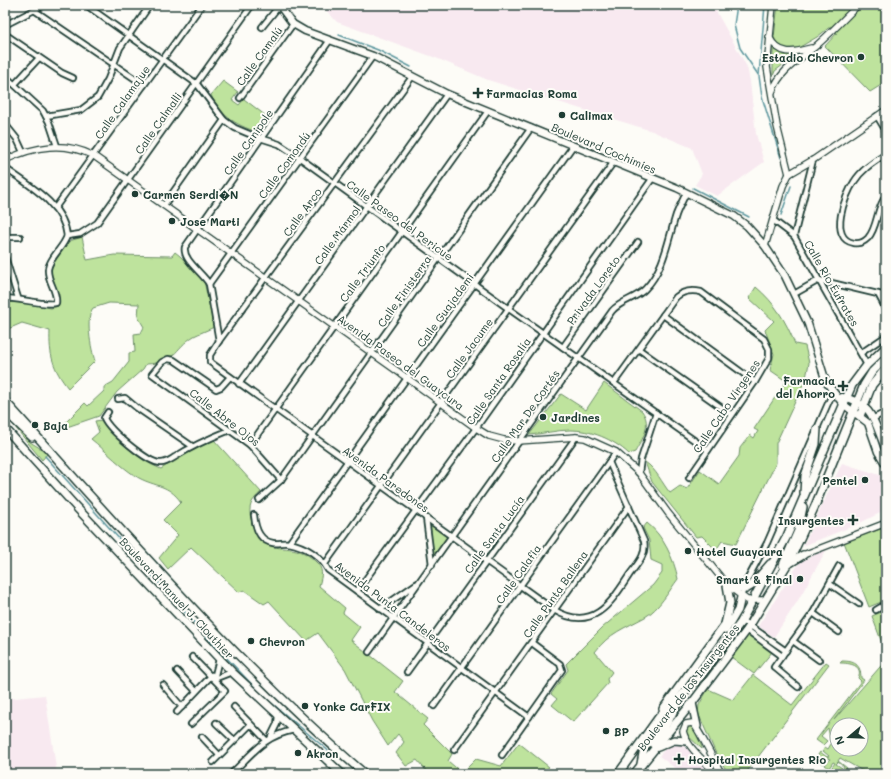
<svg xmlns="http://www.w3.org/2000/svg" width="891" height="779" viewBox="0 0 891 779" font-family="Mali,sans-serif">
<style>
.built{fill:#f8e9f0}
.green{fill:#bee39d;stroke:#6e9068;fill-rule:evenodd}
.lines{fill:none;stroke-linecap:round;stroke-linejoin:round}
.stream{stroke:#5d979e;stroke-width:1.5}
.minor-casing{stroke:#1f3d34;stroke-width:8}
.tertiary-casing{stroke:#1f3d34;stroke-width:8}
.secondary-casing{stroke:#1f3d34;stroke-width:9}
.primary-casing{stroke:#1f3d34;stroke-width:10}
.minor{stroke:#fdfcf7;stroke-width:4.5}
.tertiary{stroke:#fdfcf7;stroke-width:5.5}
.secondary{stroke:#fdfcf7;stroke-width:6}
.primary{stroke:#fdfcf7;stroke-width:7}
.poi-dot{fill:#1f3d34;stroke:#fdfcf7;stroke-width:1.5}
.labels{text-anchor:middle;dominant-baseline:central;stroke-width:4;stroke-linejoin:round;paint-order:stroke}
.street-label{font-size:11px;fill:#1f3d34;stroke:#fdfcf7}
.poi-label{font-size:11px;font-weight:bold;fill:#1f3d34;stroke:#fdfcf7;text-anchor:start}
</style>
<rect width="100%" height="100%" fill="#fdfcf7"/>
<filter id="ink" filterUnits="userSpaceOnUse"><feTurbulence type="fractalNoise" baseFrequency=".025" numOctaves="2"/><feDisplacementMap in="SourceGraphic" scale="8" xChannelSelector="R" yChannelSelector="G"/><feConvolveMatrix kernelMatrix="1 2 1 2 8 2 1 2 1" color-interpolation-filters="sRGB"/></filter>
<g filter="url(#ink)">
<!-- built -->
<g class="built">
<path d="M321,5H718L716,11L747,67L750,81L756,134L764,162L717,196L695,185L702,174L692,148L652,131L488,80L436,58L337,22Z"/>
<path d="M842,463L886,477V507L878,514L858,524L803,546Z"/>
<path d="M827,549L797,602L774,637L758,626L800,562Z"/>
<path d="M45,695L57,774H5V699Z"/>
<path d="M674,745H681L689,750L710,774H683L659,756L665,749Z"/>
</g>
<!-- green -->
<g class="green">
<path d="M778,5H886V82L870,92L825,46L837,33L831,26L817,37L793,51L778,47L774,37Z"/>
<path d="M773,47L784,55H796L775,71L773,76Z"/>
<path d="M223,81L238,92L232,100L239,105L244,99L270,119L261,133C240,127 220,117 211,95Z"/>
<path d="M82,237L87,260L114,255L172,256L175,252L180,256L204,281L214,327C208,330 200,333 194,336C173,349 177,363 146,364L143,369L117,392L99,416L64,428L62,426L85,403L88,406L104,391V387L113,382L129,362V353L135,352L134,334L141,333L144,327L138,317L139,304L109,303L93,308C85,318 91,349 95,361L68,388C53,369 49,355 50,331L22,323L8,329L5,327V302H18L51,308L58,306C62,294 48,282 51,269C52,264 56,259 58,255C67,240 67,242 82,237Z"/>
<path d="M756,287C775,303 786,321 795,344L805,346L809,363L806,378L776,443V463L736,544L722,541L716,550L702,536L696,537L652,482L645,462C656,469 662,483 670,493L680,486L687,489L700,470L719,484L739,456L740,448L750,435L754,438L758,431L754,429L786,381L770,370L774,354L765,330L774,321L749,298Z"/>
<path d="M604,383L642,411C652,425 643,438 635,452L629,454C613,439 591,430 570,430C557,430 542,434 529,435L561,394L586,410Z"/>
<path d="M5,415L30,442L48,453L42,460Z"/>
<path d="M102,420C121,442 134,458 161,469L191,450L214,440L261,492C251,501 248,506 251,519C253,526 256,535 262,541C276,554 295,541 315,561C324,569 322,575 319,586L345,608L343,613L360,627L351,640L403,681L395,692L428,719L423,725L452,754L448,761L462,773L476,759L501,766L519,743L549,767L541,774H429L417,760L406,766L396,753L404,742L398,734L388,746L372,721L345,669L318,633L306,641L269,601L264,604L244,590L239,592L191,547L168,569L159,558L178,535L163,520L181,502C168,484 156,487 139,478C124,470 105,450 91,439L99,432L95,421Z"/>
<path d="M647,523C663,535 674,559 678,579C669,591 659,609 645,617C625,628 609,633 595,652L612,672L607,679L608,683L573,722L552,705L557,699L551,694L568,670L566,664L602,628L653,585L662,573V565L651,560L649,540L643,528Z"/>
<path d="M429,524L448,538L434,559Z"/>
<path d="M886,527V600L869,607L844,542Z"/>
<path d="M886,610V654L872,616Z"/>
<path d="M749,634L772,652L754,674L731,657Z"/>
<path d="M886,660V763L878,774H868L840,758L838,761L847,768L845,771L843,769L844,767L838,762L836,764L842,768L838,774H835L837,770L835,769L832,772L830,770L835,763L833,762L829,768L825,765L830,759L828,758L823,764L820,762L823,758L821,756L818,760L816,758L820,752L827,757L829,756L823,751L825,747L828,749L831,744L828,728L821,736L827,741L823,745L816,740L861,681L858,678C864,665 849,663 840,663L842,661C854,661 861,664 861,678L864,680L834,720ZM837,725H861V749H837Z"/>
<path d="M826,662L829,664L745,774H729L717,756L698,713L699,705L708,689L733,700L753,675L792,705Z"/>
<path d="M692,725L702,747V749L686,734V728Z"/>
</g>
<g class="lines">
<!-- stream -->
<g class="stream">
<path d="M737,5L734,25L740,48L759,76L762,97L781,158"/>
<path d="M339,35L378,50L411,67"/>
<path d="M759,75L765,5"/>
<path d="M693,188L749,217"/>
<path d="M781,215L791,186"/>
<path d="M45,456L217,648L262,695L331,753"/>
</g>
<!-- minor casing -->
<g class="minor-casing">
<g id="minor">
<path d="M86,5L197,84L224,120L235,128L254,136L279,144L300,158L509,309L708,450"/>
<path d="M34,10L144,85"/>
<path d="M5,25L44,5"/>
<path d="M262,27L279,6"/>
<path d="M5,34L62,73L73,78"/>
<path d="M5,76L43,111L49,122L57,146"/>
<path d="M412,77L219,341L210,355V362L554,610C593,633 611,603 630,574C637,564 647,555 644,541L609,462"/>
<path d="M15,84L39,58"/>
<path d="M240,98L293,24"/>
<path d="M46,116L81,110L98,97L108,79L120,48L150,5"/>
<path d="M877,116L886,131"/>
<path d="M5,124L17,139L23,152"/>
<path d="M886,154C874,162 862,169 854,182C845,195 828,239 854,243C859,244 864,242 868,238C878,227 876,208 886,196"/>
<path d="M813,160L794,236L867,365"/>
<path d="M5,168C28,185 64,204 67,236"/>
<path d="M164,205L224,120"/>
<path d="M55,208L202,5"/>
<path d="M773,220L794,236"/>
<path d="M67,236L80,234L97,223L252,5"/>
<path d="M5,237H20"/>
<path d="M5,257L18,298"/>
<path d="M209,284L373,56"/>
<path d="M794,294L819,280L886,296"/>
<path d="M878,294L886,309"/>
<path d="M5,298C17,298 48,306 56,303C58,292 47,281 48,269C50,257 63,248 67,236"/>
<path d="M663,315L755,382"/>
<path d="M219,341L209,284C203,273 182,260 185,247L330,40"/>
<path d="M563,347L638,242"/>
<path d="M640,350L732,415"/>
<path d="M861,353L886,336"/>
<path d="M230,377L221,387L216,389L174,360L168,359L162,362L152,374L250,445L281,480"/>
<path d="M614,383L676,297C683,291 692,290 701,292L764,339L769,349V358L755,382L689,478"/>
<path d="M239,384L447,94"/>
<path d="M118,399L125,398L137,408L192,446"/>
<path d="M108,412L104,418C109,430 149,464 161,463C166,463 170,460 175,457C192,446 210,438 230,430"/>
<path d="M874,418L886,412"/>
<path d="M250,445L488,111"/>
<path d="M639,473L641,459L656,413"/>
<path d="M259,500L281,480L531,128"/>
<path d="M254,515C255,526 259,541 273,543C278,544 284,542 289,543C305,546 321,556 328,570L529,717"/>
<path d="M426,518L432,565"/>
<path d="M289,543L573,146"/>
<path d="M325,564L613,163"/>
<path d="M830,584L859,604"/>
<path d="M357,591L476,428L652,179"/>
<path d="M741,597L746,582L767,543L833,392"/>
<path d="M380,609L416,584"/>
<path d="M876,610L886,604"/>
<path d="M813,613L839,632"/>
<path d="M741,622L746,623L786,651"/>
<path d="M747,630L782,656"/>
<path d="M793,641L819,660"/>
<path d="M369,652L612,311C621,300 636,299 645,289C664,270 668,240 676,215C679,207 683,200 686,193"/>
<path d="M177,671L196,691"/>
<path d="M407,672L576,437"/>
<path d="M214,679L219,659"/>
<path d="M214,679L232,672"/>
<path d="M163,685L182,707"/>
<path d="M798,687L774,667L813,613L839,566"/>
<path d="M434,706L616,452"/>
<path d="M234,707L266,740"/>
<path d="M177,712L212,675"/>
<path d="M216,723L234,740"/>
<path d="M191,724L225,691L192,657"/>
<path d="M271,736L277,724L278,716"/>
<path d="M202,737L219,755"/>
<path d="M454,750L629,506"/>
<path d="M502,755L562,670L560,664L532,643"/>
<path d="M213,762L250,725"/>
<path d="M232,773C253,753 264,736 294,730"/>
</g>
</g>
<!-- tertiary casing -->
<g class="tertiary-casing">
<g id="tertiary">
<path d="M773,5L767,67L777,126L789,174"/>
<path d="M769,37C779,56 793,53 811,48"/>
<path d="M772,92C780,70 799,60 816,46C831,33 844,19 858,5"/>
<path d="M5,160C35,146 64,141 94,156L407,378L476,428L489,436L504,440L518,441L576,437L585,438L616,452L639,473L668,513L727,585L747,600H765"/>
<path d="M789,174L813,160L886,110"/>
<path d="M765,246L783,186L789,174"/>
<path d="M803,555L886,523"/>
<path d="M715,774C705,760 687,748 683,731L686,724L692,723C698,726 715,764 722,774"/>
</g>
</g>
<!-- secondary casing -->
<g class="secondary-casing">
<g id="secondary">
<path d="M279,5L293,24L305,31L373,56L447,94L677,188L734,216L747,226L765,246L785,276L808,324L826,382L843,404L868,423L878,452L886,465"/>
<path d="M842,397C874,402 875,426 886,450"/>
<path d="M885,774L886,773"/>
</g>
</g>
<!-- primary casing -->
<g class="primary-casing">
<g id="primary">
<path d="M5,401C120,528 235,663 365,774"/>
<path d="M5,411L32,437"/>
<path d="M860,416L872,385L886,368"/>
<path d="M5,428L77,508L232,672L342,774"/>
<path d="M804,493L805,476L816,444L817,429"/>
<path d="M790,563L803,555"/>
<path d="M783,565L798,531L803,507"/>
<path d="M726,630L738,610L741,597"/>
<path d="M692,703L697,726"/>
<path d="M663,709L725,624L730,603L727,585L746,589L751,586L770,564"/>
<path d="M653,744L669,720L680,698"/>
<path d="M658,747L674,740L686,741"/>
<path d="M641,764L644,748L658,727"/>
<path d="M618,774L659,717L700,677L741,622L787,536L852,385L867,365L886,347"/>
<path d="M634,774L692,703L747,630L790,560L815,506L864,385L872,372L886,358"/>
</g>
</g>
<!-- minor -->
<use href="#minor" class="minor"/>
<!-- tertiary -->
<use href="#tertiary" class="tertiary"/>
<!-- secondary -->
<use href="#secondary" class="secondary"/>
<!-- primary -->
<use href="#primary" class="primary"/>
</g>
</g>
<!-- markers -->
<g class="poi-dot">
<circle cx="861" cy="57" r="4"/>
<path d="M476 87h4v4h4v4h-4v4h-4v-4h-4v-4h4z"/>
<circle cx="562" cy="115" r="4"/>
<circle cx="135" cy="194" r="4"/>
<circle cx="172" cy="221" r="4"/>
<path d="M841 380h4v4h4v4h-4v4h-4v-4h-4v-4h4z"/>
<circle cx="543" cy="417" r="4"/>
<circle cx="35" cy="425" r="4"/>
<circle cx="865" cy="480" r="4"/>
<path d="M851 514h4v4h4v4h-4v4h-4v-4h-4v-4h4z"/>
<circle cx="688" cy="551" r="4"/>
<circle cx="800" cy="579" r="4"/>
<circle cx="251" cy="641" r="4"/>
<circle cx="305" cy="706" r="4"/>
<circle cx="606" cy="731" r="4"/>
<circle cx="298" cy="753" r="4"/>
<path d="M677 753h4v4h4v4h-4v4h-4v-4h-4v-4h4z"/>
</g>
<g class="labels">
<!-- street labels -->
<g class="street-label">
<text transform="translate(259 56) rotate(-54)">Calle Camalú</text>
<text transform="translate(122 102) rotate(-55)">Calle Calamajue</text>
<text transform="translate(158 123) rotate(-55)">Calle Calmalli</text>
<text transform="translate(248 142) rotate(-55)">Calle Canipole</text>
<text transform="translate(604 148) rotate(23)">Boulevard Cochimies</text>
<text transform="translate(284 165) rotate(-54)">Calle Comondú</text>
<text transform="translate(302 212) rotate(-54)">Calle Arco</text>
<text transform="translate(400 220) rotate(36)">Calle Paseo del Pericue</text>
<text transform="translate(337 235) rotate(-54)">Calle Mármol</text>
<text transform="translate(362 273) rotate(-54)">Calle Triunfo</text>
<text transform="translate(832 283) rotate(60)">Calle Río Éufrates</text>
<text transform="translate(593 290) rotate(-54)">Privada Loreto</text>
<text transform="translate(404 291) rotate(-55)">Calle Finisterra</text>
<text transform="translate(445 310) rotate(-54)">Calle Guajademi</text>
<text transform="translate(469 348) rotate(-54)">Calle Jacume</text>
<text transform="translate(401 362) rotate(36)">Avenida Paseo del Guaycura</text>
<text transform="translate(498 381) rotate(-55)">Calle Santa Rosalía</text>
<text transform="translate(726 406) rotate(-56)">Calle Cabo Vírgenes</text>
<text transform="translate(525 416) rotate(-55)">Calle Mar De Cortés</text>
<text transform="translate(225 417) rotate(38)">Calle Abre Ojos</text>
<text transform="translate(386 479) rotate(36)">Avenida Paredones</text>
<text transform="translate(494 534) rotate(-54)">Calle Santa Lucía</text>
<text transform="translate(518 574) rotate(-55)">Calle Calafia</text>
<text transform="translate(555 594) rotate(-55)">Calle Punta Ballena</text>
<text transform="translate(177 598) rotate(47)">Boulevard Manuel J. Clouthier</text>
<text transform="translate(393 606) rotate(37)">Avenida Punta Candeleros</text>
<text transform="translate(688 687) rotate(-52)">Boulevard de los Insurgentes</text>
</g>
<!-- poi labels -->
<g class="poi-label">
<text x="853" y="57" text-anchor="end">Estadio Chevron</text>
<text x="486" y="93">Farmacias Roma</text>
<text x="570" y="115">Calimax</text>
<text x="143" y="194">Carmen Serdi�N</text>
<text x="180" y="221">Jose Marti</text>
<text x="835" y="380" text-anchor="end">Farmacia<tspan x="835" dy="13">del Ahorro</tspan></text>
<text x="551" y="417">Jardines</text>
<text x="43" y="425">Baja</text>
<text x="857" y="480" text-anchor="end">Pentel</text>
<text x="844" y="520" text-anchor="end">Insurgentes</text>
<text x="696" y="551">Hotel Guaycura</text>
<text x="792" y="579" text-anchor="end">Smart &amp; Final</text>
<text x="259" y="641">Chevron</text>
<text x="313" y="706">Yonke CarFIX</text>
<text x="614" y="731">BP</text>
<text x="306" y="753">Akron</text>
<text x="688" y="759">Hospital Insurgentes Rio</text>
</g>
</g>
<!-- margin -->
<rect width="891" height="779" fill="none" stroke="#fdfcf7" stroke-width="20"/>
<rect x="10" y="10" width="871" height="759" fill="none" stroke="#1f3d34" stroke-width="1.5" filter="url(#ink)"/>
<!-- north arrow -->
<g transform="translate(849 737) rotate(251)"><circle r="19" fill="#fdfcf7" stroke="#a4b0a9"/>
<path d="M0-3L7 15L0 10L-7 15Z" fill="#1f3d34"/>
<text y="-6" font-size="11" font-weight="bold" text-anchor="middle" fill="#1f3d34">N</text>
</g>
</svg>
